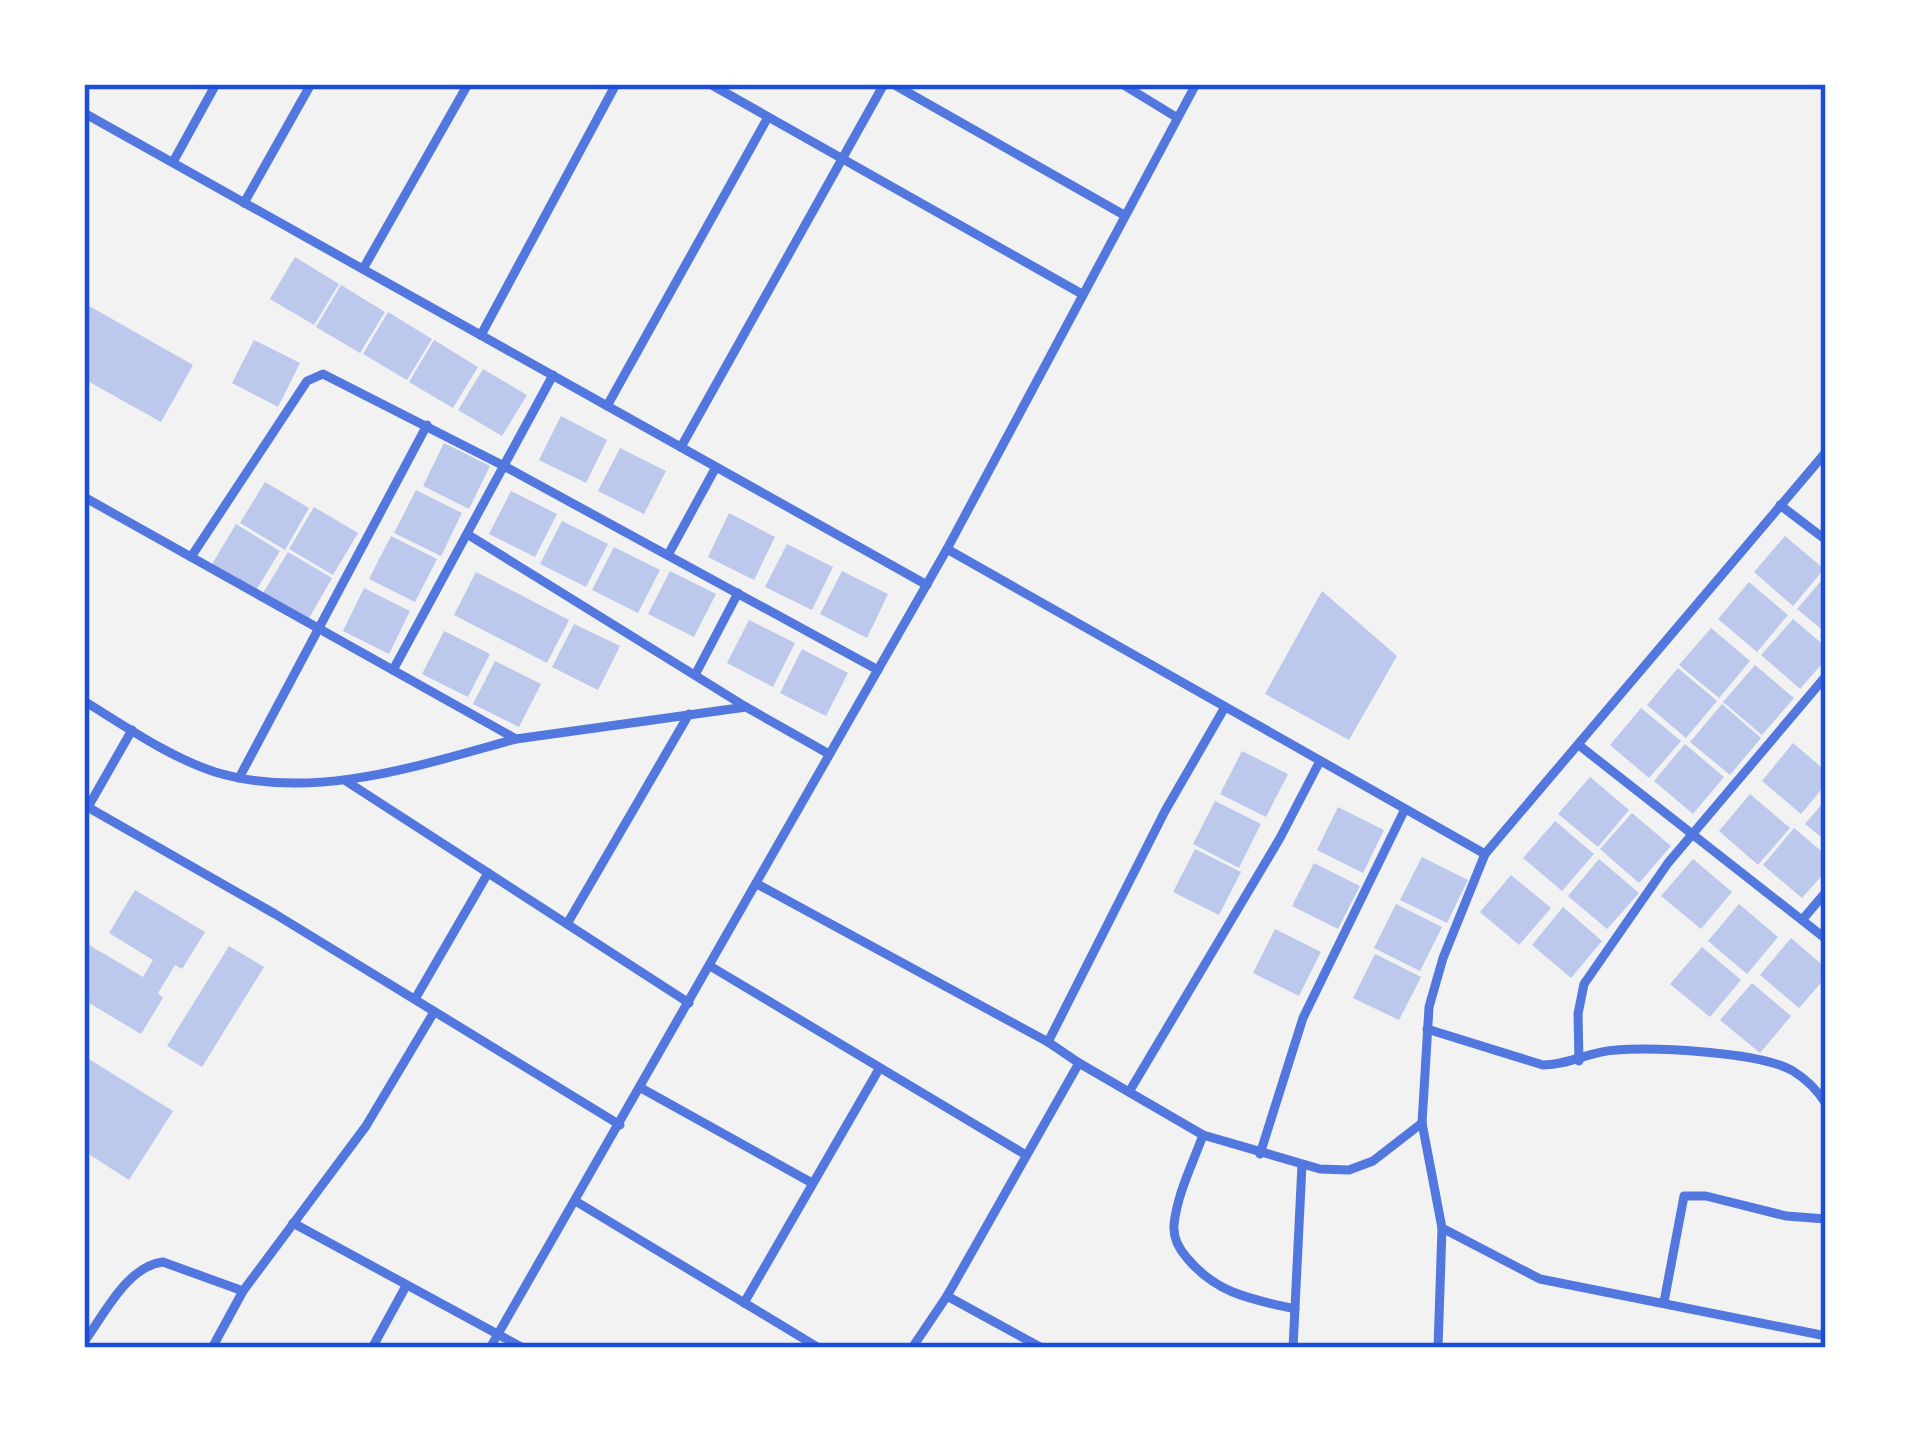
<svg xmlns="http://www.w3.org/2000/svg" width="1910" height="1432" viewBox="0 0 1910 1432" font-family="'Work Sans',sans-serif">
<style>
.building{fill:#bdc9ec}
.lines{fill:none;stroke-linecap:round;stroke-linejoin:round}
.minor{stroke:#5277de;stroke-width:9}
.neatline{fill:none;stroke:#1d4ed8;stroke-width:4.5}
</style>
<rect width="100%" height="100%" fill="#f2f2f2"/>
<!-- building -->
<g class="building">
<path d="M295,257L339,284L314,325L270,299Z"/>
<path d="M341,285L385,312L360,353L316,327Z"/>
<path d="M84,303L193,365L161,422L84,379Z"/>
<path d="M388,312L432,339L407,380L363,354Z"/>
<path d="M254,340L300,363L278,407L232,383Z"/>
<path d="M434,340L478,367L453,408L409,382Z"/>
<path d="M483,369L527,395L502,436L458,410Z"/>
<path d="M561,416L607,440L586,483L539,460Z"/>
<path d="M444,443L490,466L469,509L423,486Z"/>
<path d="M620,448L666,471L644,514L598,491Z"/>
<path d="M265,482L309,508L285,550L240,523Z"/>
<path d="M416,490L462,513L441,556L394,533Z"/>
<path d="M511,491L557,514L535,557L489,534Z"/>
<path d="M314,507L358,533L333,575L289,549Z"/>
<path d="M729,513L775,537L754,580L708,557Z"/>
<path d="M562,521L608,544L586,587L540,564Z"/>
<path d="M236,524L280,551L255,592L211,566Z"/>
<path d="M391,536L437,559L415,602L369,579Z"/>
<path d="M1785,536L1824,569L1793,606L1754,572Z"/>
<path d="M787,544L833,567L812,610L765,587Z"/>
<path d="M614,547L660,570L638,613L592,590Z"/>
<path d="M288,552L332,578L308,620L263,593Z"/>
<path d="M670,571L716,594L694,637L648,614Z"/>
<path d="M842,571L888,594L867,638L820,614Z"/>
<path d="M476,572L569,620L547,663L454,615Z"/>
<path d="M1826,575V633L1797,609Z"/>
<path d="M1749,582L1788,615L1757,652L1718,619Z"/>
<path d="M364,588L410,611L389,654L343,631Z"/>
<path d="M1322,591L1397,656L1349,740L1265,694Z"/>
<path d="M1793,619L1826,647V659L1800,689L1761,655Z"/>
<path d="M749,620L795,643L773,687L727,663Z"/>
<path d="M574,624L620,646L598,690L552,667Z"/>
<path d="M1711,628L1750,661L1719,698L1679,665Z"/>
<path d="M444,631L490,654L468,697L422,674Z"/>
<path d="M802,649L848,673L826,716L780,693Z"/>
<path d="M495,661L541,684L519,727L473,704Z"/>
<path d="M1755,665L1794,698L1762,735L1723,702Z"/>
<path d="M1678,668L1717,701L1686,738L1647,705Z"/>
<path d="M1722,704L1761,738L1730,775L1690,742Z"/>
<path d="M1641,708L1681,741L1649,778L1610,745Z"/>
<path d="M1793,743L1826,771V784L1801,814L1762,781Z"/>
<path d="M1685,744L1724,777L1693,814L1654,781Z"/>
<path d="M1242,751L1288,774L1266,817L1220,794Z"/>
<path d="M1590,777L1629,810L1598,847L1558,814Z"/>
<path d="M1750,794L1790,828L1758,865L1719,831Z"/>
<path d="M1826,799V841L1805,824Z"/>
<path d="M1215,801L1261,824L1239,868L1193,844Z"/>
<path d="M1338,807L1384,830L1363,873L1317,850Z"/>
<path d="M1632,813L1671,846L1639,883L1600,849Z"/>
<path d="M1555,821L1594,854L1562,891L1523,858Z"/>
<path d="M1794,828L1826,855V871L1802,898L1763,865Z"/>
<path d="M1195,849L1241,872L1219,915L1173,892Z"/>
<path d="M1422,857L1468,880L1447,923L1400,900Z"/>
<path d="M1599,859L1639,893L1607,929L1568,896Z"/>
<path d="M1693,859L1732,892L1701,929L1661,896Z"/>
<path d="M1314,863L1360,886L1338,929L1292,906Z"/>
<path d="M1511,875L1551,908L1519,945L1480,912Z"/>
<path d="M135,890L205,932L182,969L175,965L158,993L163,998L141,1034L84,1000V942L143,977L153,960L109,933Z"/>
<path d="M1396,904L1442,927L1420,971L1374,948Z"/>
<path d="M1739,904L1778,937L1747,974L1708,941Z"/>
<path d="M1563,907L1602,941L1571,978L1532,945Z"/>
<path d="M1275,929L1321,952L1299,996L1253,973Z"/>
<path d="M1791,938L1826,968V977L1799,1008L1760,975Z"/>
<path d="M229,946L264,967L202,1067L167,1046Z"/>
<path d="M1702,947L1741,980L1710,1017L1670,984Z"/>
<path d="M1375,954L1421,977L1399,1020L1353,998Z"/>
<path d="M1752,983L1791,1016L1760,1053L1720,1020Z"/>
<path d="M84,1056L173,1111L129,1180L84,1151Z"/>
</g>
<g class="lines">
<!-- minor -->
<g class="minor">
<path d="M710,84L1082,294"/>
<path d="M893,84L1124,215"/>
<path d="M1122,84L1176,117"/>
<path d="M84,113L927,585"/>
<path d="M173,162L216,84"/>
<path d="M244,203L311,84"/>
<path d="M363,269L468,84"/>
<path d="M481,335L616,84"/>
<path d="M607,406L768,117"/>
<path d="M681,447L884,84"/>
<path d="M84,497L516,739L746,707L829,754"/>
<path d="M1780,505L1826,540"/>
<path d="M467,534L746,707"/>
<path d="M947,549L1485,854L1826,452"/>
<path d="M668,555L716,467"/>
<path d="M191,557L307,381L323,374L504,466L878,670"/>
<path d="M393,670L553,375"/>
<path d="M695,675L738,593"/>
<path d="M84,701C125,726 169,757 215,772C314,802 420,765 516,739"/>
<path d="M1580,746L1826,939"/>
<path d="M239,778L427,425"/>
<path d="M346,781L689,1003"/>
<path d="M84,805L275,914L620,1125"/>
<path d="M88,807L132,730"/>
<path d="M757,884L1048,1042L1079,1063L947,1296L912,1348"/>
<path d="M1802,920L1826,892"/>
<path d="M567,924L689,714"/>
<path d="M710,966L1026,1155"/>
<path d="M415,999L488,873"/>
<path d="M1427,1029L1543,1065C1570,1065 1590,1051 1616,1050C1655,1047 1761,1052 1793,1071C1806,1079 1818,1091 1826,1104"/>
<path d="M1048,1042L1165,811L1225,707"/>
<path d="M1579,1061L1578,1014L1584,984L1668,863L1826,676"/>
<path d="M1079,1063L1203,1135L1320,1169L1349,1170L1373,1161L1422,1123"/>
<path d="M641,1088L812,1183"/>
<path d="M1129,1092L1280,838L1320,761"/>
<path d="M1203,1135C1193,1163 1177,1194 1174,1225C1173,1238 1179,1249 1187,1258C1217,1294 1251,1299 1295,1309"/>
<path d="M1260,1154L1303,1018L1405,809"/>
<path d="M577,1202L819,1348"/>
<path d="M293,1223L523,1348"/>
<path d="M1442,1228L1540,1279L1826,1336"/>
<path d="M947,1296L1042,1348"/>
<path d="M1664,1302L1684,1196H1706L1786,1216L1826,1219"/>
<path d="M744,1303L879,1069"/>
<path d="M84,1342C104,1315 127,1266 163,1262L243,1291L366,1126L434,1012"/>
<path d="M212,1348L243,1291"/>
<path d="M372,1348L406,1286"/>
<path d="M490,1348L947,549L1196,84"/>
<path d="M1293,1348L1302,1165"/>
<path d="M1438,1348L1442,1228L1422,1123L1429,1007L1443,958L1485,854"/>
</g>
</g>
<!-- border -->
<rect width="1910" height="1432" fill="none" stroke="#ffffff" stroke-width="174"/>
<rect x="87" y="87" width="1736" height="1258" class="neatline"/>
</svg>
